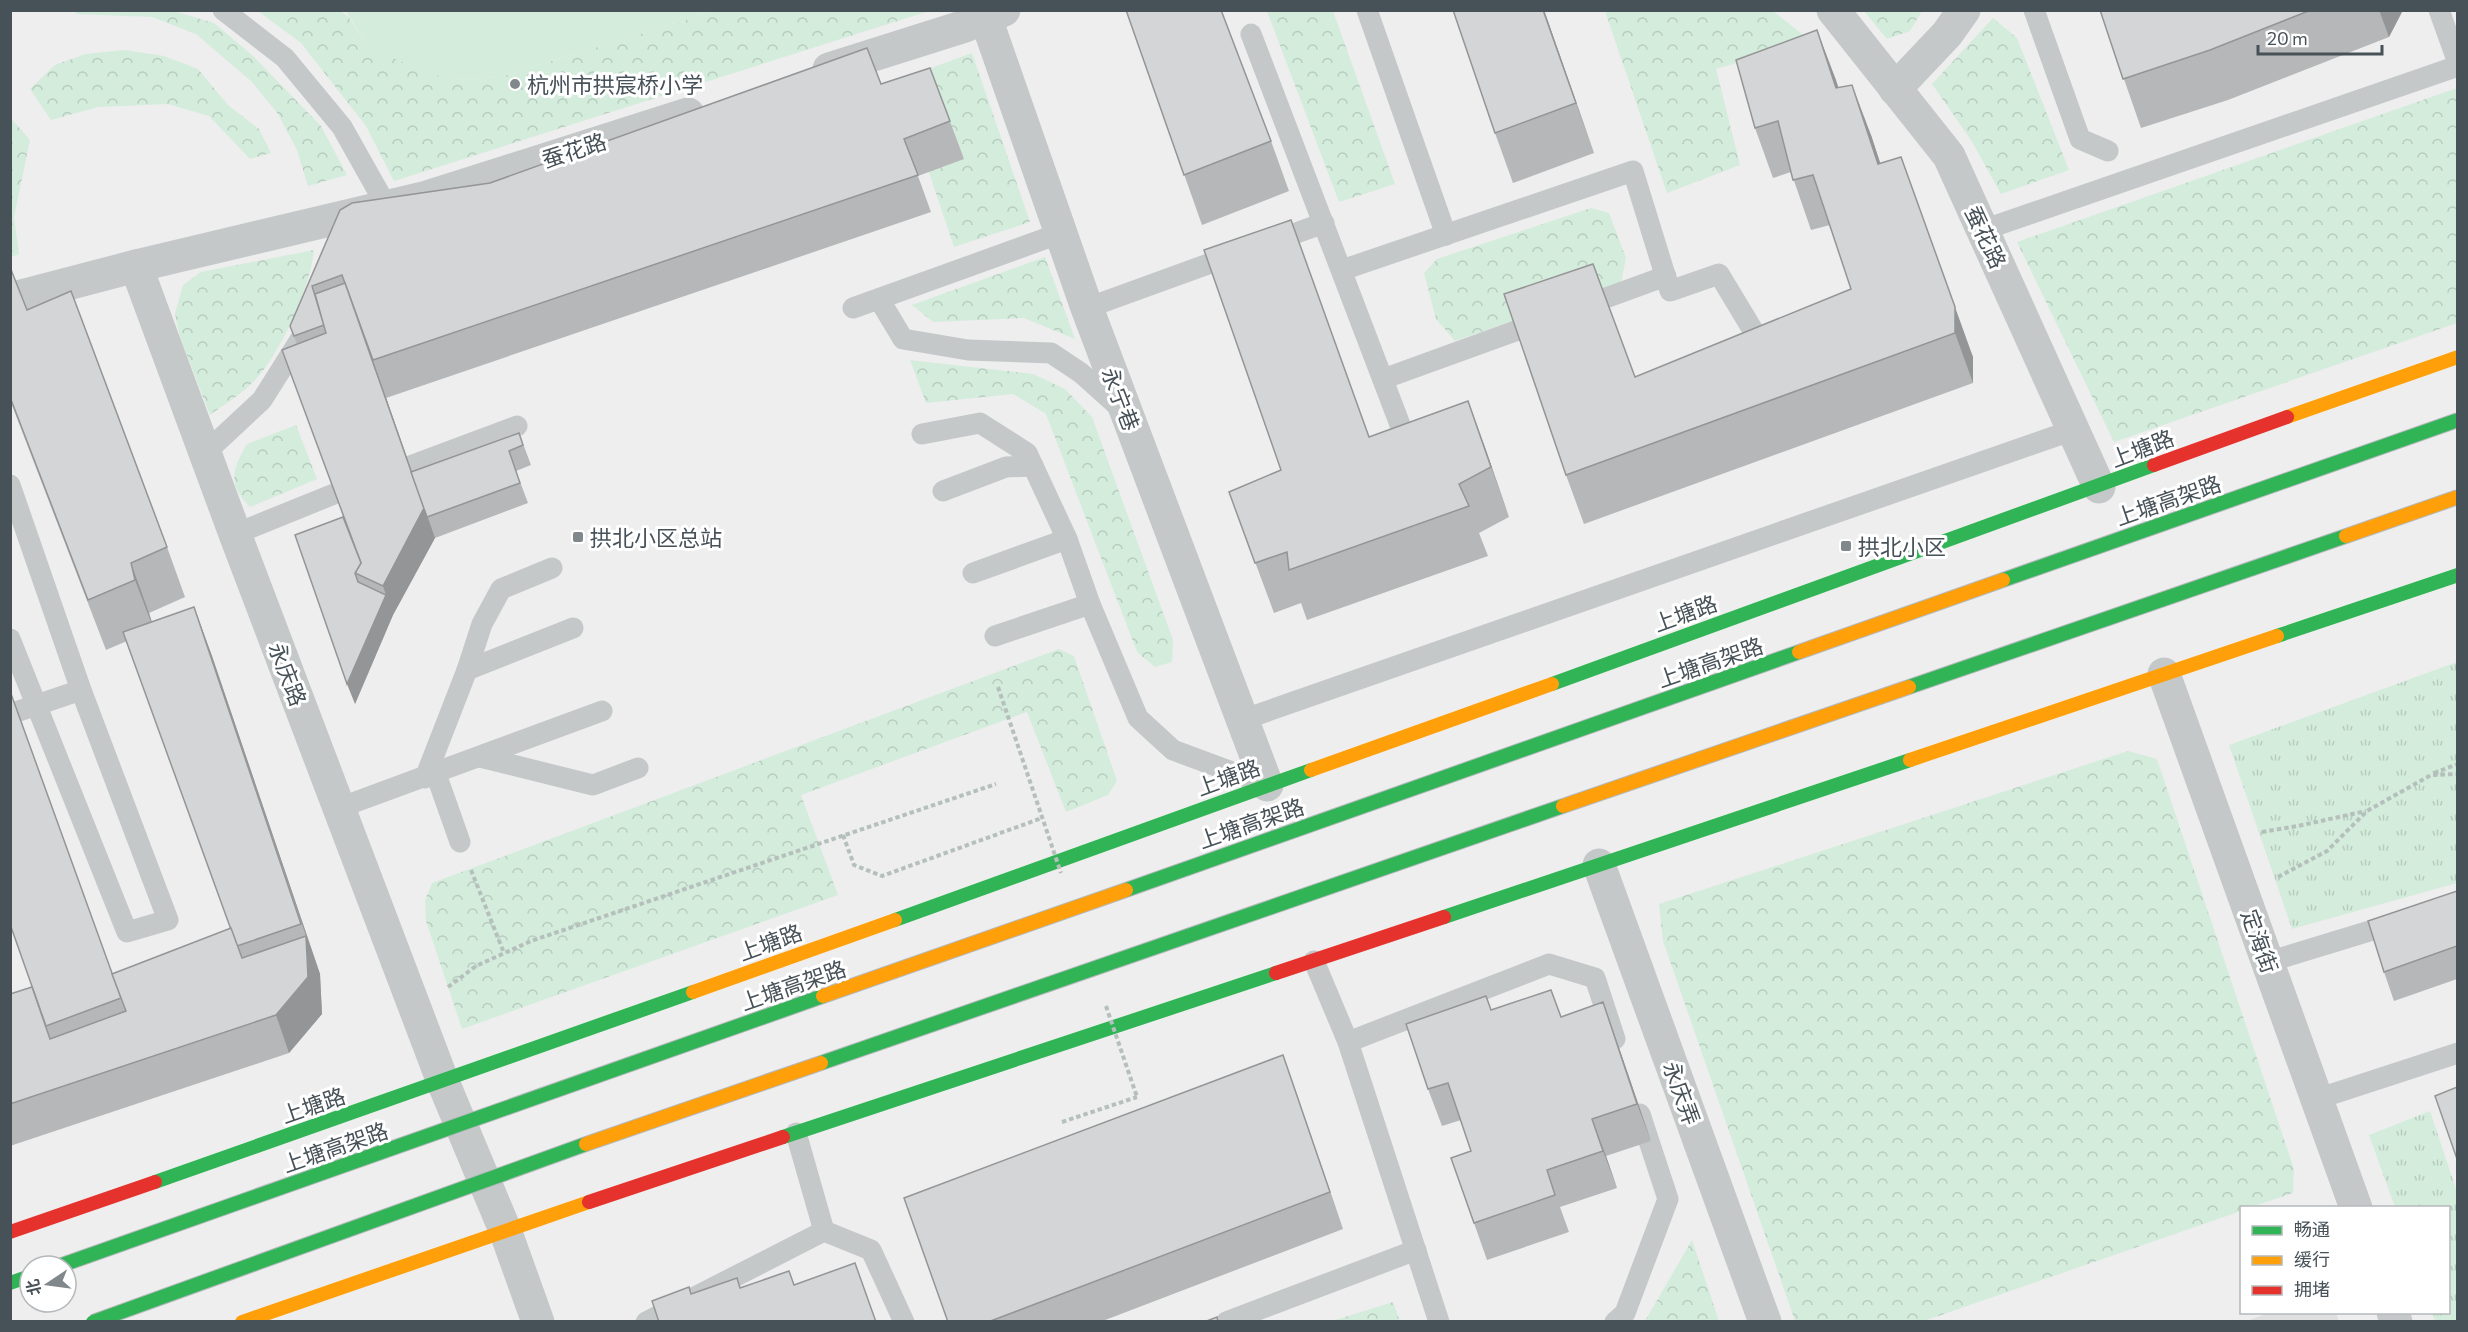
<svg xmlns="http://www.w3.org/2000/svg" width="2468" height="1332" viewBox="0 0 2468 1332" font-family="Commissioner,'Noto Sans SC',sans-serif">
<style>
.education{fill:#e0dfdf}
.grass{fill:url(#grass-tufts)}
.forest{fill:url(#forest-crowns)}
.garden{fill:#d4ecdc}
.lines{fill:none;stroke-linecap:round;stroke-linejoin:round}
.path{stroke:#b5c0bc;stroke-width:4;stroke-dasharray:4.5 3;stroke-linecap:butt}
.lane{stroke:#c5c8c9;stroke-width:21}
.street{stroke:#c5c8c9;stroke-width:33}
.fast{stroke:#30b455;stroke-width:14}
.slow{stroke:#ff9f0a;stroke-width:14}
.jam{stroke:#e5322d;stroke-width:14}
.fast-bridge-casing{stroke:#b3b8bc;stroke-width:16;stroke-linecap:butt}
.slow-bridge-casing{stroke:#b3b8bc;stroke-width:16;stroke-linecap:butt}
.path-bridge{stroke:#b5c0bc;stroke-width:4;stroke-dasharray:4.5 3;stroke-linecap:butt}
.fast-bridge{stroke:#30b455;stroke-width:14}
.slow-bridge{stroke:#ff9f0a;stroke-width:14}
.wall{fill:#b6b7b8}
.shaded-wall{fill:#949596}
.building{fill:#d4d5d6;stroke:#949596;stroke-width:1.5}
.poi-dot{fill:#81888c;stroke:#fff;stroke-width:2}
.labels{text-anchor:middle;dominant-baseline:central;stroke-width:6;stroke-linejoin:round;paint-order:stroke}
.poi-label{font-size:22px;fill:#475158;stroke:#fff;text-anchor:start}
.street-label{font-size:22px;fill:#475158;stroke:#fff}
</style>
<defs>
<pattern id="grass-tufts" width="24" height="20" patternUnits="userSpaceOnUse" patternTransform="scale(1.5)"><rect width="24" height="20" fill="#d4ecdc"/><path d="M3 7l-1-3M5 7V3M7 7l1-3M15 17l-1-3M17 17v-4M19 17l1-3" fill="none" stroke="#b7ccbf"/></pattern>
<pattern id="forest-crowns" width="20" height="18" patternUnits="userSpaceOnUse" patternTransform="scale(1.5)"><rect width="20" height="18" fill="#d4ecdc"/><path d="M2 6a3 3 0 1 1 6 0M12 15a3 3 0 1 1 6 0" fill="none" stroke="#b7ccbf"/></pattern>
</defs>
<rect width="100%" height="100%" fill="#eee"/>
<!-- education -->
<path class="education" d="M2272,1312L2336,1313L2339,1321H2246Z"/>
<!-- grass -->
<g class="grass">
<path d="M2457,662V883L2292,929L2229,745Z"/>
<path d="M2430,1111L2457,1192V1321H2435L2432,1313L2448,1312V1208L2395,1207L2369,1135Z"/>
</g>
<!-- forest -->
<g class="forest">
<path d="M75,11H174L214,23L253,56L321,126L347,175L308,186L297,150L278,114L252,82L196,34L152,17L76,14Z"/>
<path d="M258,11H340L348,16L367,45L457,80L500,77L714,11H929L394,181L366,126L301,43Z"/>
<path d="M1267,11H1333L1395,184L1339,202Z"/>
<path d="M1605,11H1773L1811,41L1716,69L1740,165L1667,193Z"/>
<path d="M1864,11H1922L1910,31L1887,39Z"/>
<path d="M1993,18L2017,38L2069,170L2001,194L1971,140L1932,84Z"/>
<path d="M125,50L164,56L198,69L228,105L259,129L271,153L250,159L209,116L168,104L98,107L51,120L30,89L55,65L85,54Z"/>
<path d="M972,53L1030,222L954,247L898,80Z"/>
<path d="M2457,88V323L2114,442L2017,242Z"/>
<path d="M11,118L30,140L14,217L19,254L11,257Z"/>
<path d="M1591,208L1609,213L1626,258L1621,283L1455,341L1436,319L1424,273L1437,259Z"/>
<path d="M314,250C311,286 278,360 251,384C239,396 223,405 210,415L180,337L175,314L183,285L201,272Z"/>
<path d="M1045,257L1075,339L1024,318L933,322L912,305Z"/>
<path d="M910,360L1033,374L1065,389L1092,417L1173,640L1172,662L1155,667L1137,652L1046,414L1013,394L926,403Z"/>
<path d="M296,425L317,479L250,507C227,484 232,469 247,444Z"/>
<path d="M1059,649L1074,656L1117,781L1108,795L1066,812L1027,712L801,795L838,895L462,1029L426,921L425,900L432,883Z"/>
<path d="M2128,751L2157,759L2294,1169L2293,1193L2251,1207L2242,1208L2241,1211L1924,1321H1795L1663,941L1659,904Z"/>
<path d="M1692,1240L1719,1321H1645Z"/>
<path d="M1393,1302L1400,1321H1332Z"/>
</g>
<!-- garden -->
<path class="garden" d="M346,11H714L500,77L457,80L422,72L367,45Z"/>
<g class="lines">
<!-- path -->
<g class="path">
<path d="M2434,773L2458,764"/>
<path d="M2262,832L2298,826L2366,811"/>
<path d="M843,835L854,865L882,876L1042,818"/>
<path d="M471,870L504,953"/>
<path d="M2278,877L2327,851L2367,811L2431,775L2458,774"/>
<path d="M448,987L476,966L531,941L996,784"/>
<path d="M1062,1122L1137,1097"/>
</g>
<!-- lane -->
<g class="lane">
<path d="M223,10L285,58L342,127L387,207"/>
<path d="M1367,10L1446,235"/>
<path d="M2034,10L2080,139L2108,151"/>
<path d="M2439,10L2458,63"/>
<path d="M1251,34L1407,443"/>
<path d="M1983,230L2458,66"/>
<path d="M1268,243L1324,223"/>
<path d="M1342,270L1633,171L1670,291L1719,274L1760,342"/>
<path d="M879,299L903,339L968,350L1051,353L1081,373L1120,408"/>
<path d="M1581,307L1666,276"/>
<path d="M853,308L1061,233"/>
<path d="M1087,308L1236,254"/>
<path d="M1383,379L1543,321"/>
<path d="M922,434L980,423L1027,453L1067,539L1090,604L1138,718L1173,750L1267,785"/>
<path d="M204,454L262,400L301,338"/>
<path d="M410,466L517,426"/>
<path d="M10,485L81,690L168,920L127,932L10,639"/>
<path d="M943,491L1006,467L1033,466"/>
<path d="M235,534L334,494"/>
<path d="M973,573L1067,539"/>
<path d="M995,636L1090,604"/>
<path d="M467,670L573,628"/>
<path d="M10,714L81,690"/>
<path d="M1242,720L2073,430"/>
<path d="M480,757L593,785L638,768"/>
<path d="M436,774L460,842"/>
<path d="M425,778L467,670L482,624L501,589L552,568"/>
<path d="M339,808L602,711"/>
<path d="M1314,961L1348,1042L1439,1322"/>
<path d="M2268,962L2399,922"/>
<path d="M1348,1042L1549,964L1595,978L1615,1039"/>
<path d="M2317,1099L2458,1053"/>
<path d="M796,1133L824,1231"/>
<path d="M646,1322L824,1231L871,1250L904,1322"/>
<path d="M1226,1322L1416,1250"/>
<path d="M1615,1322L1625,1313L1668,1199L1640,1114"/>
</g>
<!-- street -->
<g class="street">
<path d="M983,10L1087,308L1267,785"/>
<path d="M1833,10L1949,156L2099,487"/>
<path d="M829,69L965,26L1004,10"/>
<path d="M1895,89L1947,34L1964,10"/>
<path d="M136,266L235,534L443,1082L505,1230L538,1322"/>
<path d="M10,299L136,266L427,197L688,114"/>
<path d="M2164,674L2356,1208"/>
<path d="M1599,865L1765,1322"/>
<path d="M2393,1312L2396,1322"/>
</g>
<!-- fast -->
<g class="fast">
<path d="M2277,636L2458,575"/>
<path d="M1552,684L2154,465"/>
<path d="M1444,917L1910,760"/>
<path d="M895,920L1311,770"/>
<path d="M783,1137L1276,973"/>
<path d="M155,1182L693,992"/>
<path d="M10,1283L30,1276"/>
</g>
<!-- slow -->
<g class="slow">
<path d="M2287,417L2458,357"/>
<path d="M1910,760L2277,636"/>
<path d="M1311,770L1552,684"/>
<path d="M693,992L895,920"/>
<path d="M242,1322L589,1202"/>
</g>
<!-- jam -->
<g class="jam">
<path d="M2154,465L2287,417"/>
<path d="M1276,973L1444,917"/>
<path d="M589,1202L783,1137"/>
<path d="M10,1232L155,1182"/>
</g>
<!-- fast-bridge casing -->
<g class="fast-bridge-casing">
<g id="fast-bridge">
<path d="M2003,580L2458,420"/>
<path d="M1909,687L2346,536"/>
<path d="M1126,890L1799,652"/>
<path d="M821,1063L1563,806"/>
<path d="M59,1266L823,996"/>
<path d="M93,1322L586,1144"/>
</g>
</g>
<!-- slow-bridge casing -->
<g class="slow-bridge-casing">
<g id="slow-bridge">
<path d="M2346,536L2458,497"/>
<path d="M1799,652L2003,580"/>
<path d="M1563,806L1909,687"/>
<path d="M823,996L1126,890"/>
<path d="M586,1144L821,1063"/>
</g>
</g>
<!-- path-bridge -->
<g class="path-bridge">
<path d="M998,687L1061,873"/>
<path d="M1106,1006L1137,1097"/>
</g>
<!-- fast-bridge -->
<use href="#fast-bridge" class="fast-bridge"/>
<!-- slow-bridge -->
<use href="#slow-bridge" class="slow-bridge"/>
</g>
<!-- wall -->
<g class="wall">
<path d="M1126,10L1271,141L1289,191L1202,225Z"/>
<path d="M1544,10L1594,153L1513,183L1495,133Z"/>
<path d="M2100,10H2403L2389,37L2228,100L2141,128Z"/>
<path d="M930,68L964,159L918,176L931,212L386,398L376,369L412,472L519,433L531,465L516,471L528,503L435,538L393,615L355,704L343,517L297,344L290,326L340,210L490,183L881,84Z"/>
<path d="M1838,88L1871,135L1880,163L1973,357V383L1584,524L1566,475L1635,377L1851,289L1830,225L1811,230L1791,172L1773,178L1755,128Z"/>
<path d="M10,267L27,310L167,547L185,597L149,613L152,622L194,607L212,656L320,974L322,1014L289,1053L10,1146V994L112,974L231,928L127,641L106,650L10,400Z"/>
<path d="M1468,401L1509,517L1479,533L1488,556L1307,620L1301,603L1274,613L1229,492L1369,437Z"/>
<path d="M2457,891V979L2394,1001L2384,972Z"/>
<path d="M1561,1017L1616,1039L1651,1141L1606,1156L1617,1188L1560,1207L1569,1232L1487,1260L1474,1223L1471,1151L1461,1120L1442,1126L1428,1089Z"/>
<path d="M1283,1055L1343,1229L1100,1322H948Z"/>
</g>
<!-- shaded-wall -->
<g class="shaded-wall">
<path d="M1543,10H1544L1594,153L1576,103Z"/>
<path d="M2379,10H2403L2389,37Z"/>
<path d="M1817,30L1836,80L1855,138L1836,88Z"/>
<path d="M1852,85L1871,135L1897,214L1878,164Z"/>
<path d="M1901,157L1973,357V383L1955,333Z"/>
<path d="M356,312L435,538L393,615L355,704L347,684L386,595L383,586Z"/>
<path d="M1468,401L1486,450L1509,517L1491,467Z"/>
<path d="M131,563L149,613L154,630L135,580Z"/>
<path d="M194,607L212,656L320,974L322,1014L289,1053L276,1015L306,936Z"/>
<path d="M1603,1002L1616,1039L1651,1141L1637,1104Z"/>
<path d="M1283,1055L1296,1092L1343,1229L1330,1192Z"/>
<path d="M1592,1119L1606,1156L1617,1188L1603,1151Z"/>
</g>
<!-- building -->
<g class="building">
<path d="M1126,10H1221L1271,141L1184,175Z"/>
<path d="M1453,10H1543L1576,103L1495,133Z"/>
<path d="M2100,10H2311L2210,50L2123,79Z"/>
<path d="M1817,30L1836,88L1852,85L1878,164L1901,157L1955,307V333L1566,475L1504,294L1593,264L1635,377L1851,289L1813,175L1793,180L1778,121L1755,128L1736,60Z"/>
<path d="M867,48L881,84L930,68L950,121L904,139L918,175L373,360L342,275L312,286L324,325L294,336L290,326L340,210L352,203L490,183Z"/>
<path d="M1291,220L1369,437L1468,401L1491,467L1459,484L1469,506L1289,570L1287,552L1255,563L1229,492L1281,470L1204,250Z"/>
<path d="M10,267L27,310L71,291L167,547L131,563L135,580L88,600L10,397Z"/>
<path d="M345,283L424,508L383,586L355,573L361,563L282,350L326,333L315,294Z"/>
<path d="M519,433L523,445L509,451L520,483L427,517L411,472Z"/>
<path d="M343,517L361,563L355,573L358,582L386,595L347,684L295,535Z"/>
<path d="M194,607L301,924L237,946L123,632Z"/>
<path d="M10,691L121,998L46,1026L10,924Z"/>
<path d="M2457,891V946L2384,972L2368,921Z"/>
<path d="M231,928L242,958L306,936L308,977L276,1015L10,1104V994L32,987L50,1039L126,1011L112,974Z"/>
<path d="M1551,990L1561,1017L1603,1002L1637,1104L1592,1119L1603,1151L1547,1170L1555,1195L1474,1223L1451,1158L1471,1151L1448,1083L1428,1089L1406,1024L1486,996L1491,1010Z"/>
<path d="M1283,1055L1330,1192L988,1322H948L904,1198Z"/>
<path d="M2457,1087V1159L2435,1096Z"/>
<path d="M855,1263L876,1322H659L652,1301L689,1287L691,1294L737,1278L740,1288L789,1271L794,1285Z"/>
<path d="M1217,1317L1218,1322H1204Z"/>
</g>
<!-- markers -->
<g class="poi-dot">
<circle cx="515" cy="84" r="6"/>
<rect x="572" y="531" width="12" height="12" rx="3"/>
<rect x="1840" y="540" width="12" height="12" rx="3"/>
</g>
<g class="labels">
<!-- poi labels -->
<g class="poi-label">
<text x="527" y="84">杭州市拱宸桥小学</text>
<text x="590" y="537">拱北小区总站</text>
<text x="1858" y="546">拱北小区</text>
</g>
<!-- street labels -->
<g class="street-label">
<text transform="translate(574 150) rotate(-18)">蚕花路</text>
<text transform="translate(1986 237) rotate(65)">蚕花路</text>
<text transform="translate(1121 399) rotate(69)">永宁巷</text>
<text transform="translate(2142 448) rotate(-21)">上塘路</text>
<text transform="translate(2168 500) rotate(-19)">上塘高架路</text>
<text transform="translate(1685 613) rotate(-20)">上塘路</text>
<text transform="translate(1710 662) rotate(-19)">上塘高架路</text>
<text transform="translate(288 674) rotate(69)">永庆路</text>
<text transform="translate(1228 777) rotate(-20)">上塘路</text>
<text transform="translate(1251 823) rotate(-19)">上塘高架路</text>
<text transform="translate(2260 941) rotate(70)">定海街</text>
<text transform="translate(770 942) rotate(-20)">上塘路</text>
<text transform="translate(793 985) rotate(-19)">上塘高架路</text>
<text transform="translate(1682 1093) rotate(70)">永庆弄</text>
<text transform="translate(313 1105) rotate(-19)">上塘路</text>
<text transform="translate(335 1147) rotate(-19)">上塘高架路</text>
</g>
</g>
<!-- border -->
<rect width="2468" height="1332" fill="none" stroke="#475158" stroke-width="24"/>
<!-- legend -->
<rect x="2240" y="1206" width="210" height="108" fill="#ffffff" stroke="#b5b9bc" stroke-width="1.5"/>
<rect x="2252" y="1226" width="30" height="9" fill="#30b455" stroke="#b5b9bc" stroke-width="1.5"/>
<text x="2294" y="1236" font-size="18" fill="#475158">畅通</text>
<rect x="2252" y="1256" width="30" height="9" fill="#ff9f0a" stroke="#b5b9bc" stroke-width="1.5"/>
<text x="2294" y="1266" font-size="18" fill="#475158">缓行</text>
<rect x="2252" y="1286" width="30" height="9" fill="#e5322d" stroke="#b5b9bc" stroke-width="1.5"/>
<text x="2294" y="1296" font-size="18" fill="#475158">拥堵</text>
<!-- north arrow -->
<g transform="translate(48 1284) rotate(257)"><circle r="28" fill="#ffffff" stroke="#b5b9bc" stroke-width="1.5"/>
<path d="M0-4.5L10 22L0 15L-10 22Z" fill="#81888c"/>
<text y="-9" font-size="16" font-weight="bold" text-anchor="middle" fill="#475158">北</text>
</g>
<!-- scale -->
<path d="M2258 45v9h124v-9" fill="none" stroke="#475158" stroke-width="3"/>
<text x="2267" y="45" font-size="18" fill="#475158" stroke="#ffffff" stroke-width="4.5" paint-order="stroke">20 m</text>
</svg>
